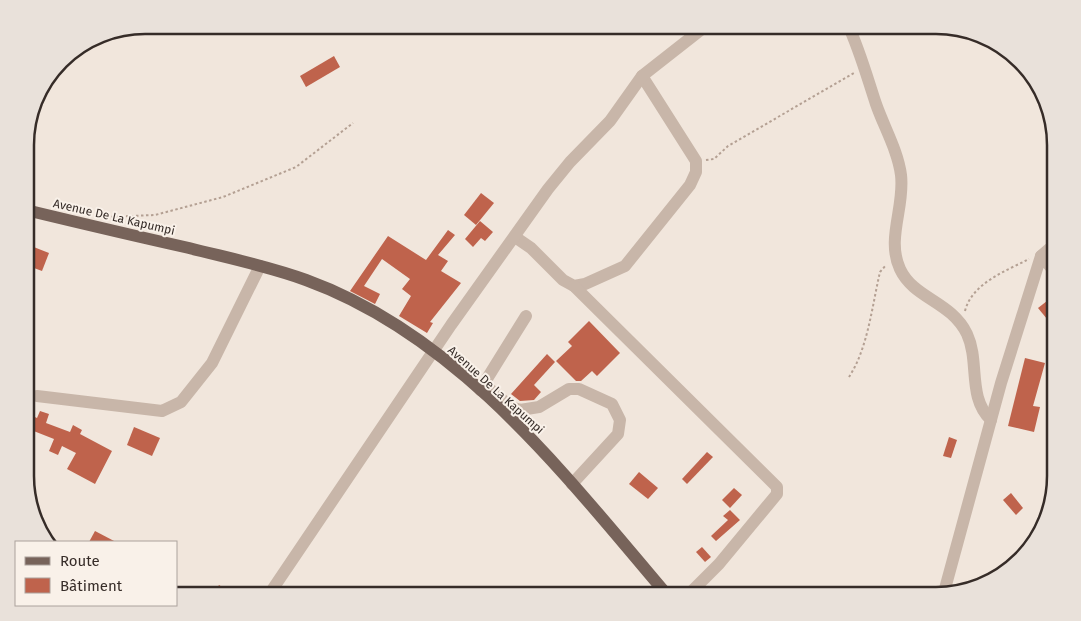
<svg xmlns="http://www.w3.org/2000/svg" width="1081" height="621" viewBox="0 0 1081 621" font-family="'Fira Sans',sans-serif">
<style>
.building{fill:#bf634c}
.lines{fill:none;stroke-linecap:round;stroke-linejoin:round}
.path{stroke:#b4a093;stroke-width:2;stroke-dasharray:2.5 2.5;stroke-linecap:butt}
.minor{stroke:#c8b6a9;stroke-width:12}
.major{stroke:#77635a;stroke-width:12}
.labels{text-anchor:middle;dominant-baseline:central;stroke-width:4;stroke-linejoin:round;paint-order:stroke}
.street-label{font-size:12px;fill:#362c28;stroke:#f9f1e9}
.rim{fill:none;stroke:#362c28;stroke-width:2.5}
</style>
<rect width="100%" height="100%" fill="#f1e6dc"/>
<!-- building -->
<g class="building">
<path d="M334,56L340,67L306,87L300,76Z"/>
<path d="M481,193L494,203L476,225L464,215Z"/>
<path d="M480,221L493,232L485,241L481,238L473,247L465,239Z"/>
<path d="M448,230L455,235L438,255L448,261L441,271L461,283L430,322L433,323L427,333L399,316L411,296L402,289L410,279L382,259L364,286L380,294L375,304L350,291L388,236L426,260Z"/>
<path d="M26,244L49,253L42,271L26,265Z"/>
<path d="M1056,294V330L1038,308Z"/>
<path d="M589,321L620,353L597,376L592,371L581,381H576L556,361L572,346L568,342Z"/>
<path d="M547,354L555,362L534,385L541,392L534,400L520,401L511,394Z"/>
<path d="M1025,358L1045,363L1033,406L1040,407L1034,432L1008,426Z"/>
<path d="M40,411L49,414L46,423L70,432L73,425L82,430L80,434L112,451L95,484L67,469L76,453L62,446L58,455L49,451L54,439L26,428V413L37,418Z"/>
<path d="M134,427L160,438L152,456L127,445Z"/>
<path d="M949,437L957,440L951,458L943,456Z"/>
<path d="M707,452L713,457L687,484L682,479Z"/>
<path d="M639,472L658,488L648,499L629,484Z"/>
<path d="M734,488L742,495L730,508L722,500Z"/>
<path d="M1011,493L1023,508L1016,515L1003,500Z"/>
<path d="M730,510L740,520L716,541L711,536L728,520L723,516Z"/>
<path d="M95,531L116,542H89Z"/>
<path d="M702,547L711,557L705,562L696,552Z"/>
<path d="M219,585L236,596H212Z"/>
</g>
<g class="lines">
<!-- path -->
<g class="path">
<path d="M706,160L714,159L728,146L854,73"/>
<path d="M106,217L155,215L223,197L296,167L353,123"/>
<path d="M965,311C972,283 1006,271 1029,259"/>
<path d="M849,377C868,348 872,306 880,272L886,265"/>
</g>
<!-- minor -->
<g class="minor">
<path d="M848,25C860,51 867,77 876,104C884,127 898,151 901,175C905,207 886,239 900,269C914,299 951,301 967,334C980,362 967,397 991,420"/>
<path d="M515,237L531,248L563,280L574,286L585,284L625,266L690,185L696,172V161L642,76"/>
<path d="M1041,256L1056,243"/>
<path d="M574,286L777,487V494L719,564L687,596"/>
<path d="M484,384L511,407L520,410L539,407L569,389H579L612,404L620,420L618,434L572,484"/>
<path d="M480,390L526,316"/>
<path d="M37,396L162,411L181,402L212,363L260,266"/>
<path d="M268,596L451,325L548,189L570,162L610,121L642,76L707,25"/>
<path d="M943,596L1001,383L1041,256L1056,273"/>
</g>
<!-- major -->
<path class="major" d="M26,210C80,223 135,236 189,248C228,258 268,266 306,280C460,336 565,475 668,596"/>
</g>
<g class="labels">
<!-- street labels -->
<g class="street-label">
<text transform="translate(114 217) rotate(13)">Avenue De La Kapumpi</text>
<text transform="translate(496 390) rotate(42)">Avenue De La Kapumpi</text>
</g>
</g>
<!-- crop -->
<path d="M0 0H1081V621H0ZM145 34H936A111 111 0 0 1 1047 145V476A111 111 0 0 1 936 587H145A111 111 0 0 1 34 476V145A111 111 0 0 1 145 34Z" fill="#e9e1da" fill-rule="evenodd"/>
<path class="rim" d="M145 34H936A111 111 0 0 1 1047 145V476A111 111 0 0 1 936 587H145A111 111 0 0 1 34 476V145A111 111 0 0 1 145 34Z"/>
<!-- legend -->
<rect x="15" y="541" width="162" height="65" fill="#f9f1e9" stroke="#aba29c"/>
<rect x="25" y="557" width="25" height="8" fill="#77635a" stroke="#aba29c"/>
<text x="60" y="566" font-size="15" fill="#362c28">Route</text>
<rect x="25" y="578" width="25" height="15" fill="#bf634c" stroke="#aba29c"/>
<text x="60" y="591" font-size="15" fill="#362c28">Bâtiment</text>
</svg>
